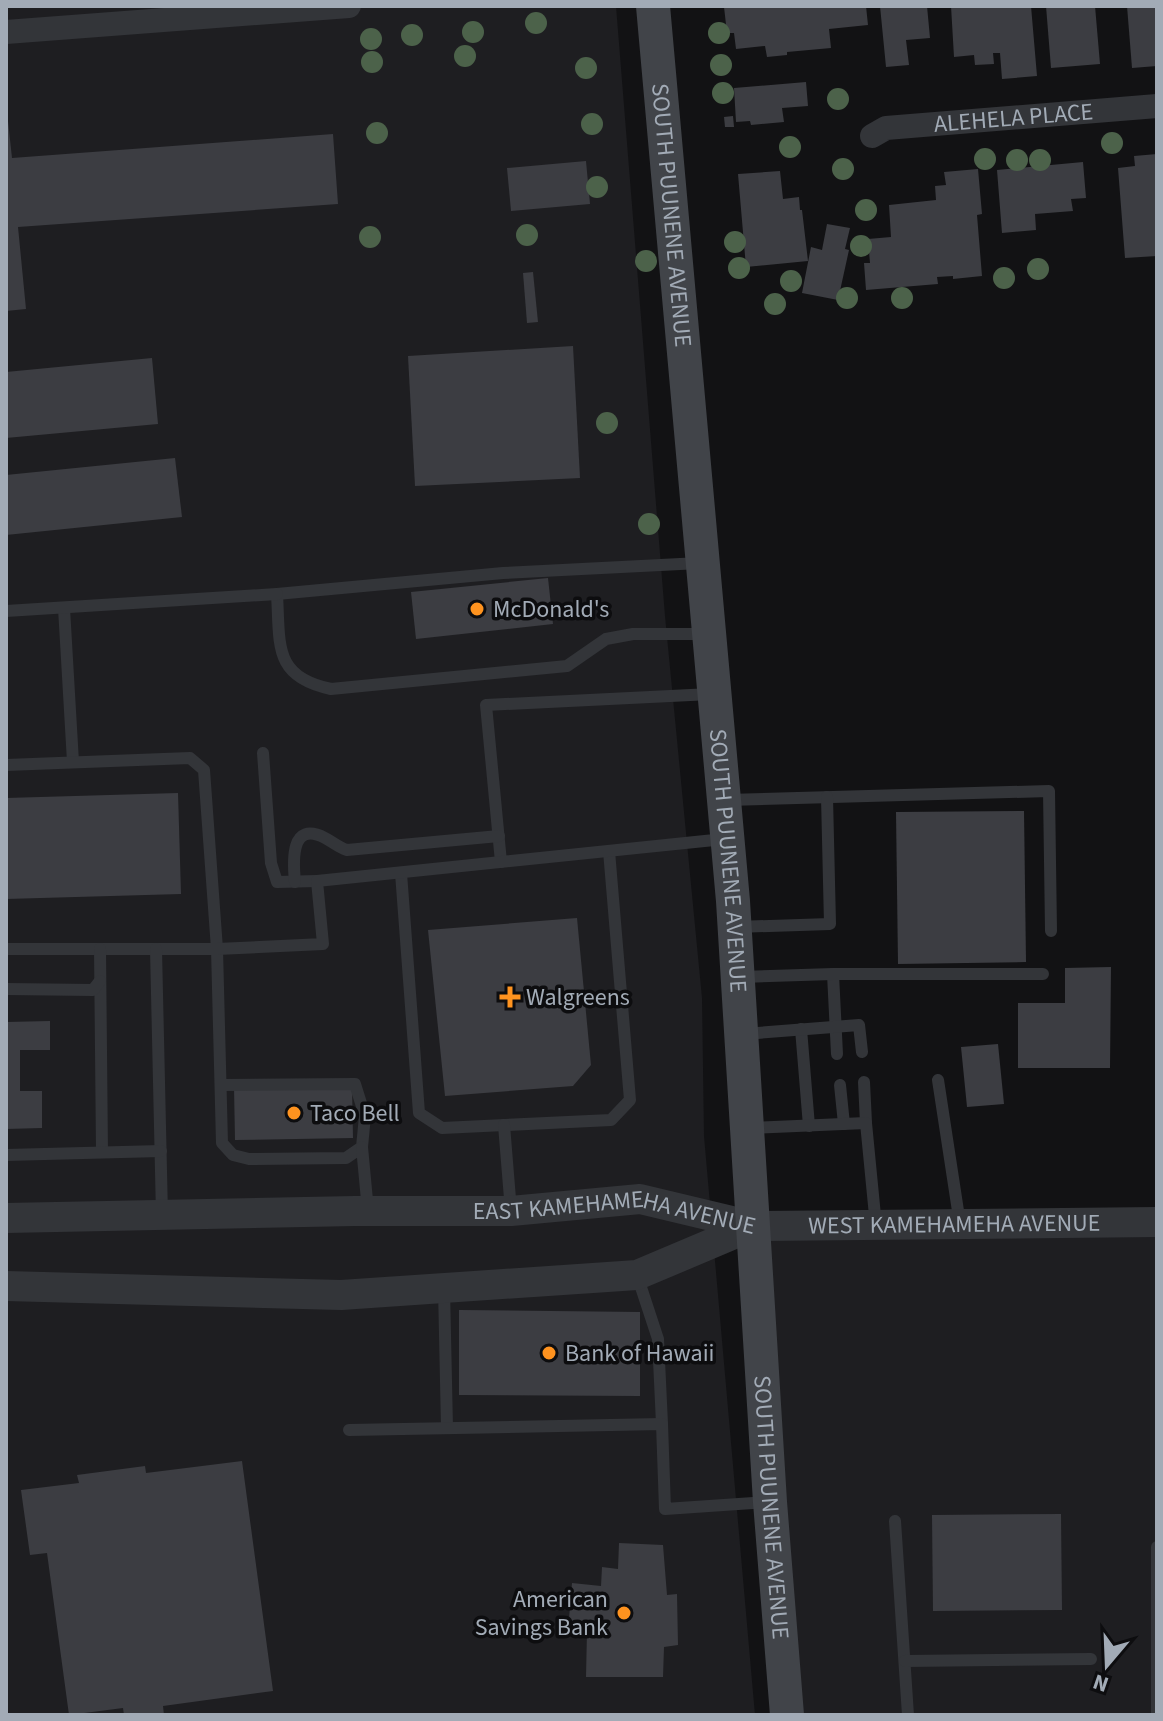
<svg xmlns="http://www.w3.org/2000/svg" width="1163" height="1721" viewBox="0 0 1163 1721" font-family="'Source Sans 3',sans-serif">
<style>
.built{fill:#1e1e21}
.building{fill:#3c3d42}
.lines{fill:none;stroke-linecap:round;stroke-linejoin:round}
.service{stroke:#333539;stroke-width:12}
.minor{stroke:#333539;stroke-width:24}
.tertiary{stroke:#333539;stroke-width:30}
.secondary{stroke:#414449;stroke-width:34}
.tree{fill:#4c624a}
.poi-dot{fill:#ff931f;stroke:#0d0d0f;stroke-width:3}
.labels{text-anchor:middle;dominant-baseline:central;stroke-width:7;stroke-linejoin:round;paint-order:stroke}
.street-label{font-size:24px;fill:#a2abb6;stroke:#0d0d0f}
.poi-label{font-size:24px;fill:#a2abb6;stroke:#0d0d0f;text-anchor:start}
</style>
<rect width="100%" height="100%" fill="#121214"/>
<!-- built -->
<g class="built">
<path d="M6,6H616L665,616L702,998L704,1136L755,1715H6Z"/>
<path d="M753,1226L1157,1232V1715H787Z"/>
</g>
<!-- building -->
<g class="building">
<path d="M866,6L868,25L829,29L831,48L787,52V55L767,57L765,46L736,49L734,33H727L724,7Z"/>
<path d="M880,6H927L930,38L906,40L909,65L886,67Z"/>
<path d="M951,6H1031L1037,76L1002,79L1000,53H993L994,64L975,65L974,55L954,57Z"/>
<path d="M1046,6H1095L1100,64L1051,68Z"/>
<path d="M1127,6H1157V66L1132,68Z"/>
<path d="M806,82L808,106L782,108L784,122L751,125L750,121L736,122L734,88Z"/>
<path d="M733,116L734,127H725L724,117Z"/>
<path d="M6,121H8L12,158L333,134L338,204L18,227L26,309L6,311Z"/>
<path d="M1157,154V256L1125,258L1118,168L1135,166L1134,156Z"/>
<path d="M586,161L590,204L511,211L507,168Z"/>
<path d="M1083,162L1086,198L1071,199L1073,211L1035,214L1036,230L1002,233L997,170Z"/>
<path d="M978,169L982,214L977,215L982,276L953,279V276L937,277L938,284L866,290L864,263H870L868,239L891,237L889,205L936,200L935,186L946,185L944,172Z"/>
<path d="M780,171L783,199L799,197L800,210H802L808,261L746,267L738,174Z"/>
<path d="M827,224L850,228L845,249L849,250L838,300L802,293L811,247L822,250Z"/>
<path d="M533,272L538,322L527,323L523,273Z"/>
<path d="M573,346L580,478L415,486L408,356Z"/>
<path d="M152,358L158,424L6,438V372Z"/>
<path d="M175,458L182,517L6,535V475Z"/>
<path d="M548,578L553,624L416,639L411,592Z"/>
<path d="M178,793L181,894L6,899V798Z"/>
<path d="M1024,811L1026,962L898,964L896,812Z"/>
<path d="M577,918L591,1065L573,1086L445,1096L428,930Z"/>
<path d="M1111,967L1110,1068H1018V1003H1065V968Z"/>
<path d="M50,1021V1050H20V1091H42V1128L6,1129V1022Z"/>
<path d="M998,1044L1004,1104L967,1107L961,1047Z"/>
<path d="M352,1086L353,1138L235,1140L234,1087Z"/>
<path d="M459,1310L640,1312V1396L459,1395Z"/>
<path d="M242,1461L273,1691L163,1706L164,1715H124L123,1708L69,1715L47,1553L30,1555L21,1490L79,1483L77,1475L145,1466L146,1473Z"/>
<path d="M1061,1514L1062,1610L933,1611L932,1515Z"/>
<path d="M619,1543L663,1545L667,1595L677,1594L678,1645L664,1647L663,1677H586L587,1631L568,1630L572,1583L601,1586L602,1567L618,1569Z"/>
</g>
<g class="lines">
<!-- service -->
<g class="service">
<path d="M700,563L503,573L277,594C280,645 273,677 331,689L567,666L606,639L633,634H705"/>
<path d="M64,608L73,762"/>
<path d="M6,611L277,594"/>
<path d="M263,753L271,863L277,882L317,881"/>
<path d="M6,765L190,758L204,770L217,949L222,1143L233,1155L249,1159L346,1158L362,1147L365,1116L355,1084L222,1085"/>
<path d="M727,800L1049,791L1051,931"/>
<path d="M501,862L486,705L711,694"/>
<path d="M401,873L419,1113L442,1128L611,1120L630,1100L609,851"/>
<path d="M295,882C293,862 290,820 325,838C333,842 338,847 347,850L499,836"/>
<path d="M736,927L830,924L827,797"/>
<path d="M6,949H217L323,944L317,881L724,839"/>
<path d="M100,949L102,1152"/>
<path d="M156,949L162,1215"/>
<path d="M833,974L837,1054"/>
<path d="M741,977L833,974H1043"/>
<path d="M6,989L93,990L100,981"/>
<path d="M801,1029L809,1126"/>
<path d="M744,1034L859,1025L862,1052"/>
<path d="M938,1080L960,1224"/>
<path d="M864,1082L866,1123"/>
<path d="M840,1085L844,1124"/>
<path d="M504,1125L511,1211"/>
<path d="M749,1128L866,1123L876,1226"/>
<path d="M362,1147L368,1211"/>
<path d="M6,1155L161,1151"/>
<path d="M637,1275L658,1339L662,1424"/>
<path d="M444,1288L447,1428"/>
<path d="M349,1430L662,1424L665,1509L768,1502"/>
<path d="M895,1521L908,1715"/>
<path d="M905,1661L1091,1659"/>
<path d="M1157,1715V1547"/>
</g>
<!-- minor -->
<g class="minor">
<path d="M6,32L349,6"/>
<path id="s1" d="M872,136L886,128L1157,106"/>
</g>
<!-- tertiary -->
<g class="tertiary">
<path id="s2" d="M6,1218L355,1211H511L640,1199L753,1226L1157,1222"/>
<path d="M6,1286L341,1295L637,1275L753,1226"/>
</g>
<!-- secondary -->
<path class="secondary" id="s3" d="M653,6L733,901L770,1502L787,1715"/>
</g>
<!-- trees -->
<g class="tree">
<circle cx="536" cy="23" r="11"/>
<circle cx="473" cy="32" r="11"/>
<circle cx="719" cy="33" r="11"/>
<circle cx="412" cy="35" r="11"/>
<circle cx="371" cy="39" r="11"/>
<circle cx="465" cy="56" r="11"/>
<circle cx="372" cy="62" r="11"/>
<circle cx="721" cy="65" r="11"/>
<circle cx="586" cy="68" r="11"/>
<circle cx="723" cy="93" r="11"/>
<circle cx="838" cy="99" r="11"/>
<circle cx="592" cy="124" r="11"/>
<circle cx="377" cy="133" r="11"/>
<circle cx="1112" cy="143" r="11"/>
<circle cx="790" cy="147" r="11"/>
<circle cx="985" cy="159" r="11"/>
<circle cx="1017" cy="160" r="11"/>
<circle cx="1040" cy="160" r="11"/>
<circle cx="843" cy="169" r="11"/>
<circle cx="597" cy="187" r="11"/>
<circle cx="866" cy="210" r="11"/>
<circle cx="527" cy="235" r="11"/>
<circle cx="370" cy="237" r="11"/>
<circle cx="735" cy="242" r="11"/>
<circle cx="861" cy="246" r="11"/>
<circle cx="646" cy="261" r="11"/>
<circle cx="739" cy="268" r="11"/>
<circle cx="1038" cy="269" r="11"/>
<circle cx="1004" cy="278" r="11"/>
<circle cx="791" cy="281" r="11"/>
<circle cx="847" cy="298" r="11"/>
<circle cx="902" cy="298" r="11"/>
<circle cx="775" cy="304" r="11"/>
<circle cx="607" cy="423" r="11"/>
<circle cx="649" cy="524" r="11"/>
</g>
<!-- markers -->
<g class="poi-dot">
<circle cx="477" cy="609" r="8"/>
<path d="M506 985h8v8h8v8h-8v8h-8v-8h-8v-8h8z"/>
<circle cx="294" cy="1113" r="8"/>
<circle cx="549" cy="1353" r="8"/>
<circle cx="624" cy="1613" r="8"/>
</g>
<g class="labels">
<!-- street labels -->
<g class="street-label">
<text stroke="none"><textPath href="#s1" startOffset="144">ALEHELA PLACE</textPath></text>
<text stroke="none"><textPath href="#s3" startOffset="210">SOUTH PUUNENE AVENUE</textPath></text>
<text stroke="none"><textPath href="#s3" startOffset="858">SOUTH PUUNENE AVENUE</textPath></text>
<text stroke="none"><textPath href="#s2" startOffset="610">EAST KAMEHAMEHA AVENUE</textPath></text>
<text stroke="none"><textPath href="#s2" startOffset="952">WEST KAMEHAMEHA AVENUE</textPath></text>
<text stroke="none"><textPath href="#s3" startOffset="1506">SOUTH PUUNENE AVENUE</textPath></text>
</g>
<!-- poi labels -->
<g class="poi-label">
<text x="493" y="609">McDonald's</text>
<text x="526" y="997">Walgreens</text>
<text x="310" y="1113">Taco Bell</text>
<text x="565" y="1353">Bank of Hawaii</text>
<text x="608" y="1599" text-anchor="end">American<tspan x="608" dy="28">Savings Bank</tspan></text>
</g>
</g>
<!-- border -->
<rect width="1163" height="1721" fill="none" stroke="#a2abb6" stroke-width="16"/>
<!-- north arrow -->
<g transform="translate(1107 1665) rotate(199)" stroke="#0d0d0f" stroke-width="6" paint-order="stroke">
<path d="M0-6L14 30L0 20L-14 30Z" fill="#a2abb6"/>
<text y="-12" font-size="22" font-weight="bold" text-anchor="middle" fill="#a2abb6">N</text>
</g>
</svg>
